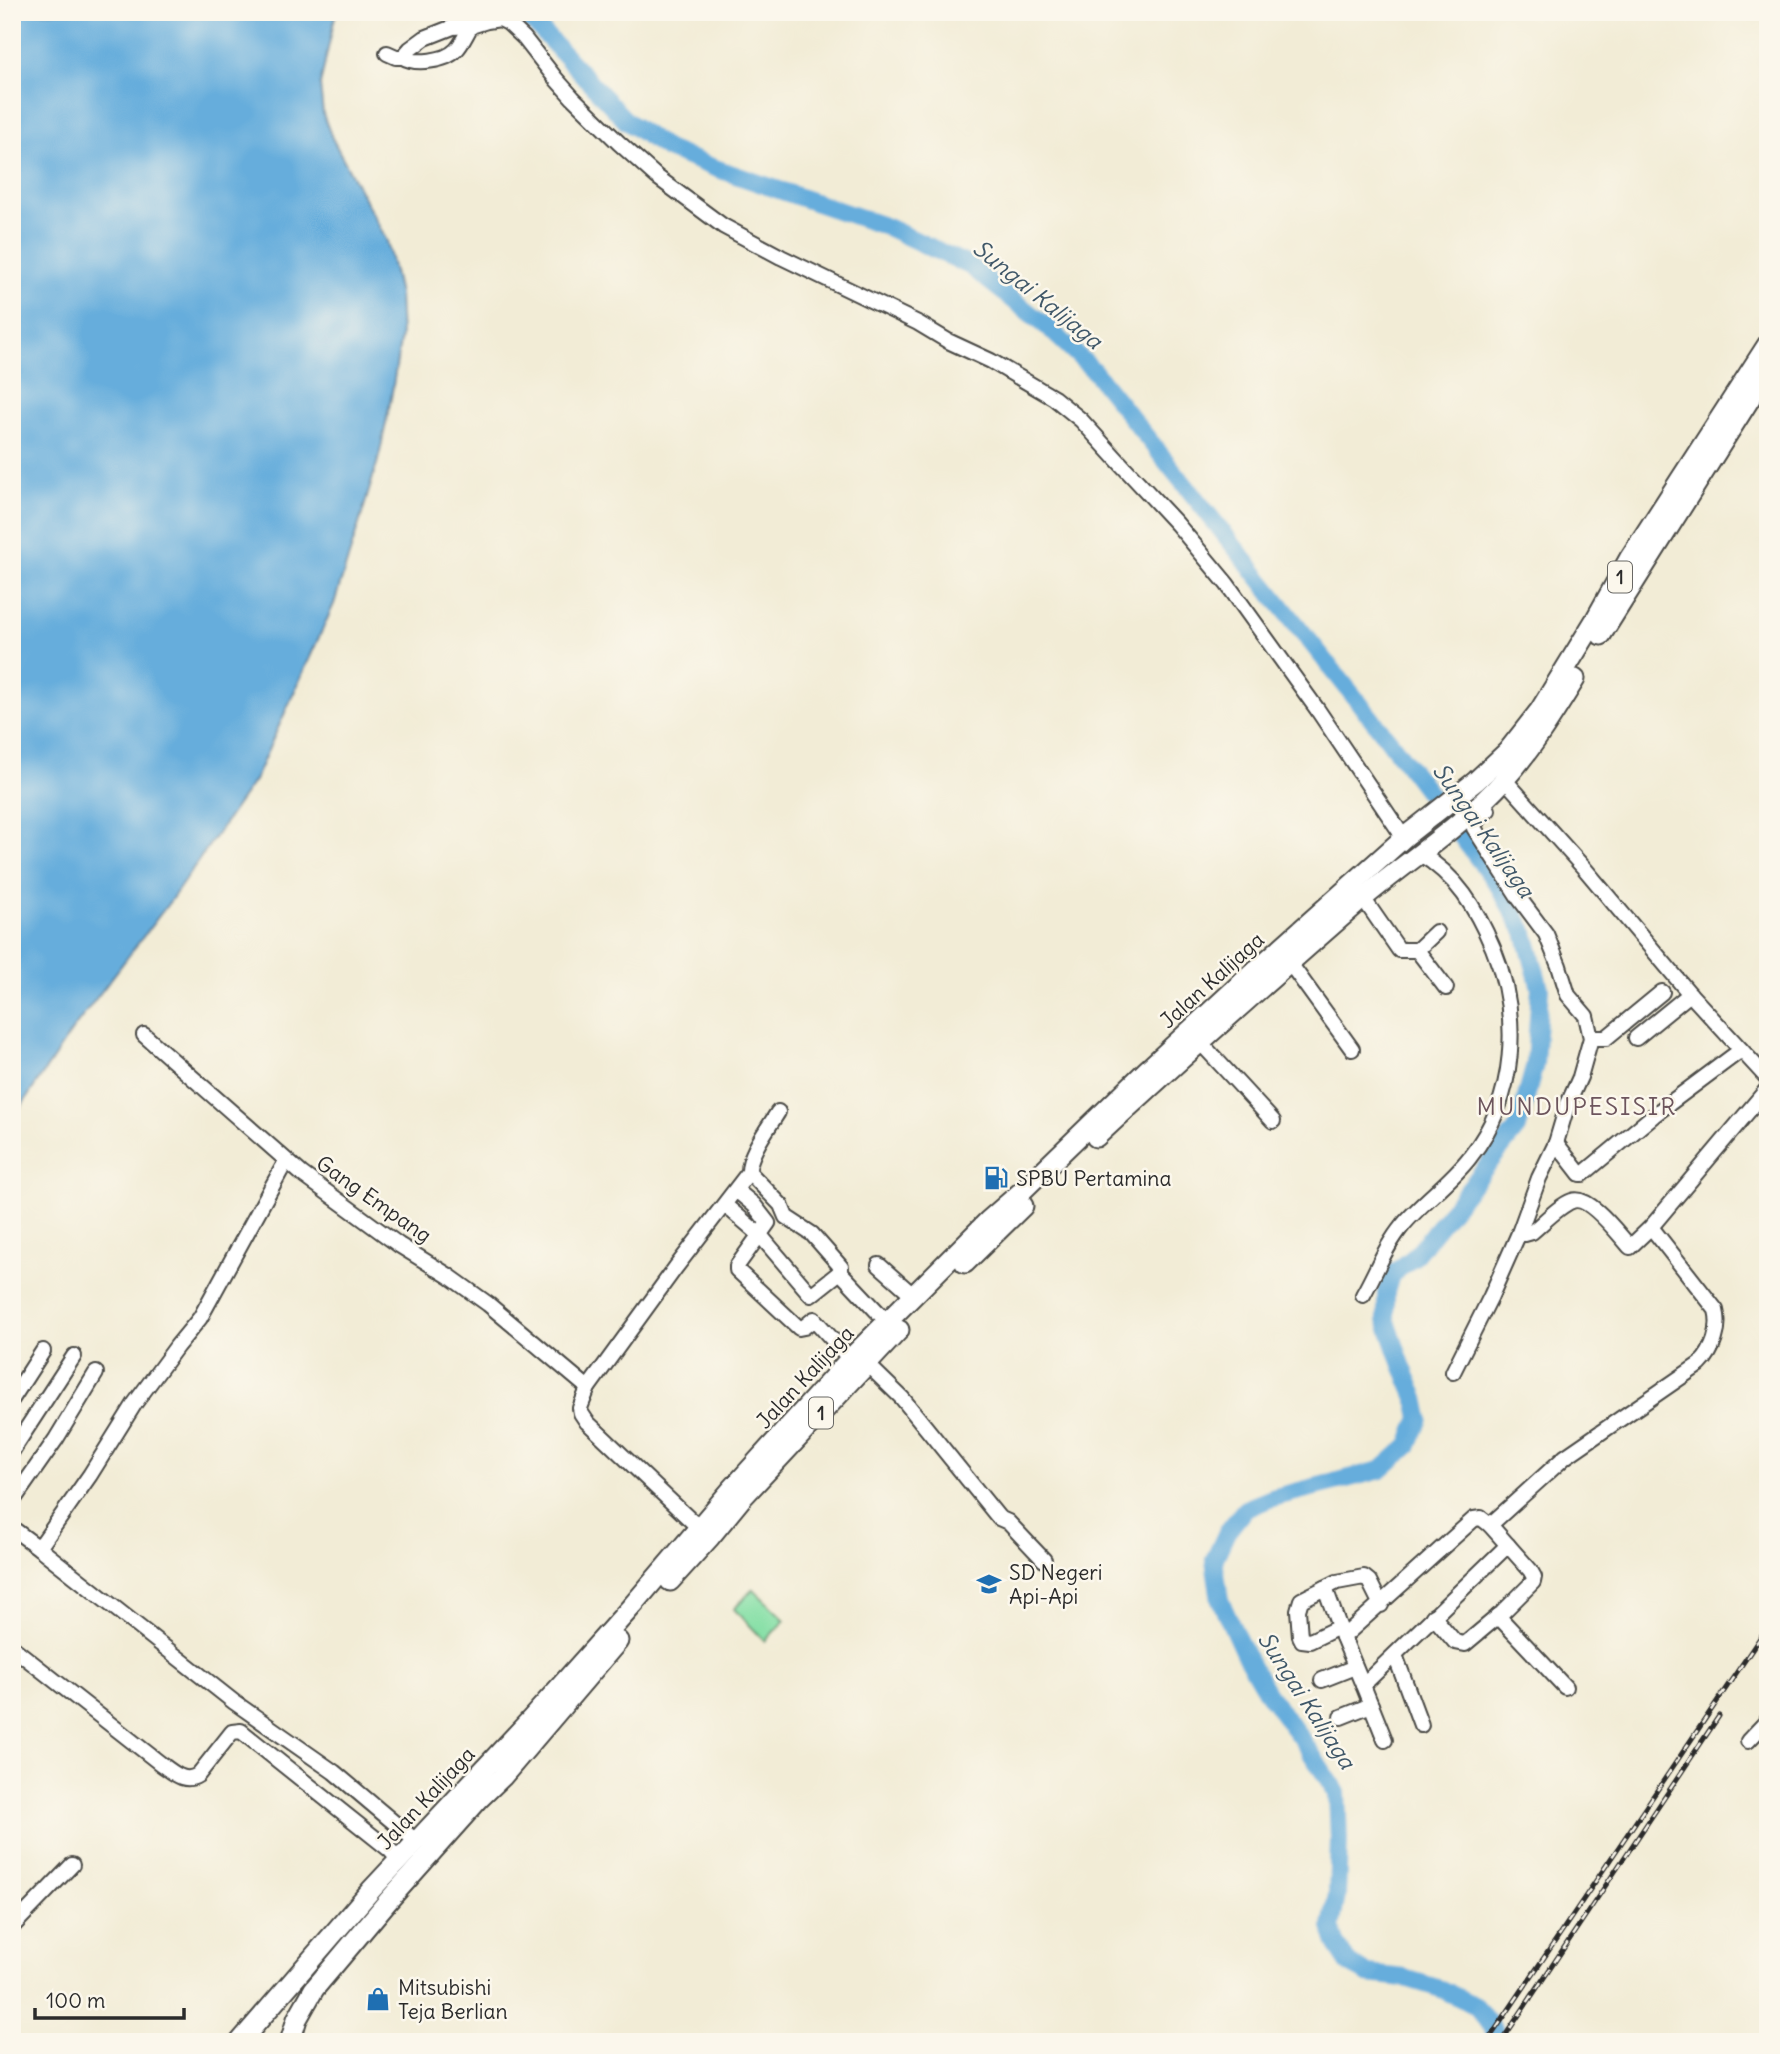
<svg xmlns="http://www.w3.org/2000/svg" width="1780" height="2054" viewBox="0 0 1780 2054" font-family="Delius,sans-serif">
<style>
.green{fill:#84dfa5;stroke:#588568;stroke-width:2}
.water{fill:#66addc;stroke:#486c84;stroke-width:2}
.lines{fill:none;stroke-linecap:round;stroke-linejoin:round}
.river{stroke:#66addc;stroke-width:18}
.minor-casing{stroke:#494845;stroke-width:18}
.highway-casing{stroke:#494845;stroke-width:23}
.minor{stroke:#fff;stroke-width:14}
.highway{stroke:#fff;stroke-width:19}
.rail-casing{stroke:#2b2b2b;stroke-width:5}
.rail{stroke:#fbf7ec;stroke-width:2.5;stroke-dasharray:8;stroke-linecap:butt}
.labels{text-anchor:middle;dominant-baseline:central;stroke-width:5;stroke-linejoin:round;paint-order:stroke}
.shield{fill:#fbf7ec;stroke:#696865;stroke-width:2}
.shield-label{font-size:19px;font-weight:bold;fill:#2b2b2b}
.street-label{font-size:21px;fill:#2b2b2b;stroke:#fbf7ec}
.poi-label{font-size:21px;fill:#2b2b2b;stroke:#fbf7ec;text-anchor:start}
.water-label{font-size:23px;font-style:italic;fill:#405869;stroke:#fbf7ec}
.quarter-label{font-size:24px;letter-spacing:2px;fill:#6d555d;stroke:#fbf7ec}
</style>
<rect width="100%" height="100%" fill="#fbf7ec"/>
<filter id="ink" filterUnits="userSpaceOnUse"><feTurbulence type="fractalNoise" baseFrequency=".0143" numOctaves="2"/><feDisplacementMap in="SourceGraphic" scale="14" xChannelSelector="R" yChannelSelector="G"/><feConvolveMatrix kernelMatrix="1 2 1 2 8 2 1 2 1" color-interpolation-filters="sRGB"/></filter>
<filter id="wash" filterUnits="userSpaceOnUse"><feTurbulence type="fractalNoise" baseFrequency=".00686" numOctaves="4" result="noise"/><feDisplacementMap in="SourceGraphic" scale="28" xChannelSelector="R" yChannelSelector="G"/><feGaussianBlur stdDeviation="1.57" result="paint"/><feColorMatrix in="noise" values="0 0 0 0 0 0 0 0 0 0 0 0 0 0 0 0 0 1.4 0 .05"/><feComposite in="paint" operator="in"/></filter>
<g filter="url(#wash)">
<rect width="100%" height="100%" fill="#f2ecd6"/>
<!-- green -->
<path class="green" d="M753,1589L785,1620L765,1641L734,1609Z"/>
<!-- water -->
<path class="water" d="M12,12H336L320,85L323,114L332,138L387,241L399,294L401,336L391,398L379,457L359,524L334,604L255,779L171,900L73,1029L12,1120Z"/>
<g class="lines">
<!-- river -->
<path class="river" d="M521,12L540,29L626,121L667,149L712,167L887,227L970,266L1050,329L1093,370L1388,739L1498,885L1525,933L1540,988L1535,1064L1518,1127L1414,1257L1391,1275L1386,1292V1319L1402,1365L1416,1398L1420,1418L1409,1445L1381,1470L1272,1498L1245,1509L1227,1532L1214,1560L1220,1600L1244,1653L1268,1694L1303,1741L1337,1793L1339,1840L1337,1895L1331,1927L1336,1944L1349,1964L1368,1974L1405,1978L1441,1989L1476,2006L1502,2042"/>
</g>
</g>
<g filter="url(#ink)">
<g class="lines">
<!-- minor casing -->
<g class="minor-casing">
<g id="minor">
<path d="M387,53L396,57H403L410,49L425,38L453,27L471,26L487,21L500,19L508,23L524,38L556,79L573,98L619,143L657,177L723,226L781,257L918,323L948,341L991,361L1054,398L1081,420L1122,465L1177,524L1227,584L1317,709L1404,838"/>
<path d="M403,57C415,65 446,61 456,50C462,44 466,34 471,26"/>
<path d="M1504,779L1584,868L1690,994L1768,1079"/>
<path d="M1482,801L1488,810L1474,824V828L1519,898L1546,934L1559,966L1568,995L1586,1016L1591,1038L1580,1077L1567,1106L1556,1143L1539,1178L1519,1233L1525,1234L1532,1232C1543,1223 1560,1205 1572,1201C1589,1194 1619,1235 1630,1247L1651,1227L1768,1088"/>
<path d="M1363,898L1399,950H1417L1436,932"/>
<path d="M1417,950L1446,988"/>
<path d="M1289,962L1352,1049"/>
<path d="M144,1035L302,1174L399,1245L449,1276L488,1304L588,1388"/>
<path d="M1591,1038H1606L1662,992"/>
<path d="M1636,1038L1690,994"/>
<path d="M1200,1042L1273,1121"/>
<path d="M1556,1143L1580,1174H1583L1654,1115L1741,1050"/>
<path d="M749,1172L781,1205L786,1217L812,1234L841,1267L840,1272L888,1323"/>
<path d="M736,1190L754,1205L768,1223L737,1266V1270L799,1328L804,1327L814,1319L850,1359"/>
<path d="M725,1205L760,1235L811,1295L840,1272"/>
<path d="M879,1265L914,1296"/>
<path d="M1363,1295C1376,1272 1386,1245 1403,1225C1423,1201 1451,1182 1470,1157C1517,1098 1521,1016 1493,948C1476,908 1457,876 1419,853"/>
<path d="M866,1363L902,1398L999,1518L1008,1522L1044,1560"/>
<path d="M1453,1372L1491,1296L1519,1233"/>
<path d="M12,1399L43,1351"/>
<path d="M12,1451L74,1356"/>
<path d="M12,1502L56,1439L96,1373"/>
<path d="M1490,1525L1565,1457L1700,1364C1713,1351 1721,1329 1716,1310L1651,1227"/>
<path d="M12,1528L39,1548L90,1475L135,1403L177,1346L200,1318L286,1161"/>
<path d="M699,1528L587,1422L581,1413L580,1408L588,1388L676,1267L749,1172C748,1154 769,1127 778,1112"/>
<path d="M39,1548L234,1702L334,1772L417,1842"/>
<path d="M1325,1588L1301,1600L1298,1610L1300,1636L1302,1640L1310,1641L1339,1627"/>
<path d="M1381,1605L1369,1581L1364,1577L1337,1582L1325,1588L1343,1637L1474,1519L1481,1518L1490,1525L1530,1570L1534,1577L1533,1582L1502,1613L1465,1644L1455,1642L1433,1616"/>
<path d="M1498,1616L1565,1687"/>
<path d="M1343,1637L1363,1685L1508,1545"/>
<path d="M12,1647L161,1764C173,1772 184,1784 198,1775L232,1732L241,1731L390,1850L399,1860"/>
<path d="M1395,1655L1421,1725"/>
<path d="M1322,1680L1355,1667"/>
<path d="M1363,1685L1385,1740"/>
<path d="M1341,1717L1371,1705"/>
<path d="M1748,1741L1768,1720"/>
<path d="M12,1927L72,1865"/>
</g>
</g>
<!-- highway casing -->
<g class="highway-casing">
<g id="highway">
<path d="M1601,635L1768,370"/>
<path d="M1096,1137C1180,1059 1267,982 1354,906C1403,863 1461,828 1505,779C1532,749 1554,713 1575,679"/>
<path d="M965,1263L1023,1206"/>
<path d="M670,1581L710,1537L742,1498L899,1330"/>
<path d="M240,2042L372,1889L531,1719L633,1605L732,1489L850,1359L988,1221L1020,1193L1145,1072L1236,988L1407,835L1476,781L1507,752L1540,710L1594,622L1629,559L1768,344"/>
<path d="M290,2042L297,2019L314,1989L388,1901L479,1799L502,1777L618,1641"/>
</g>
</g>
<!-- minor -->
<use href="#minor" class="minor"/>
<!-- highway -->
<use href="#highway" class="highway"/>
<!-- rail casing -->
<g class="rail-casing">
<g id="rail">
<path d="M1487,2042L1768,1626"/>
<path d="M1501,2042L1719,1716"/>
</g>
</g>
<!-- rail -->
<use href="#rail" class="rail"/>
</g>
</g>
<!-- icons -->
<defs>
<g id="fuel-bare" transform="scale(1.89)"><path d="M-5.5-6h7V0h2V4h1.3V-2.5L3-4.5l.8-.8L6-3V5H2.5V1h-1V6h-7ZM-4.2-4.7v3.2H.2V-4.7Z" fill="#1f6fb2" stroke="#fbf7ec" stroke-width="2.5" paint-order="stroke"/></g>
<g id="school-bare" transform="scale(1.89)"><path d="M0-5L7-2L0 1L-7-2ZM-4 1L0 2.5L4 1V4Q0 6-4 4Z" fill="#1f6fb2" stroke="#fbf7ec" stroke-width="2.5" paint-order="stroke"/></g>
<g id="shop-bare" transform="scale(1.89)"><path d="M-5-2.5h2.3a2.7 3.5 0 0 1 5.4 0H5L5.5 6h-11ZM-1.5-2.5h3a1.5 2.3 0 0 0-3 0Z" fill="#1f6fb2" stroke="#fbf7ec" stroke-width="2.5" paint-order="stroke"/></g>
</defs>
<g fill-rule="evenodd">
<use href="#fuel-bare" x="996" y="1178"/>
<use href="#school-bare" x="989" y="1584"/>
<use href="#shop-bare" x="378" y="1999"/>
</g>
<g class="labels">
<!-- shield labels -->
<g class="shield">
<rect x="1608" y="561.5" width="24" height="31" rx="5"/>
<rect x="809" y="1397.5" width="24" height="31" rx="5"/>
</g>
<g class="shield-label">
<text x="1620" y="577">1</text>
<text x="821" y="1413">1</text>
</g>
<!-- street labels -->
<g class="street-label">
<text transform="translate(1212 980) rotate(-42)">Jalan Kalijaga</text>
<text transform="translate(374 1199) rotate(35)">Gang Empang</text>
<text transform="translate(805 1377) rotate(-47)">Jalan Kalijaga</text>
<text transform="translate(426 1798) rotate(-47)">Jalan Kalijaga</text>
</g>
<!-- poi labels -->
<g class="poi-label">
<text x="1016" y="1178">SPBU Pertamina</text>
<text x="1009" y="1572">SD Negeri<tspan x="1009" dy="24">Api-Api</tspan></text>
<text x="398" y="1987">Mitsubishi<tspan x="398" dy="24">Teja Berlian</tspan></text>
</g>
<!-- water labels -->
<g class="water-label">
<text transform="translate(1038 294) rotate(39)">Sungai Kalijaga</text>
<text transform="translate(1484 830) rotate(55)">Sungai Kalijaga</text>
<text transform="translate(1307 1700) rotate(57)">Sungai Kalijaga</text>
</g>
<!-- quarter labels -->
<g class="quarter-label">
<text x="1577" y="1106">MUNDUPESISIR</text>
</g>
</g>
<!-- margin -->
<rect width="1780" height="2054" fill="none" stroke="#fbf7ec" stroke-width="42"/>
<!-- scale -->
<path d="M35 2008v10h149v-10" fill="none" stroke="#2b2b2b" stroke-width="3.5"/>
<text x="46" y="2008" font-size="21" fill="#2b2b2b" stroke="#fbf7ec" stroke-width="5" paint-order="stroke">100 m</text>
</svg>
